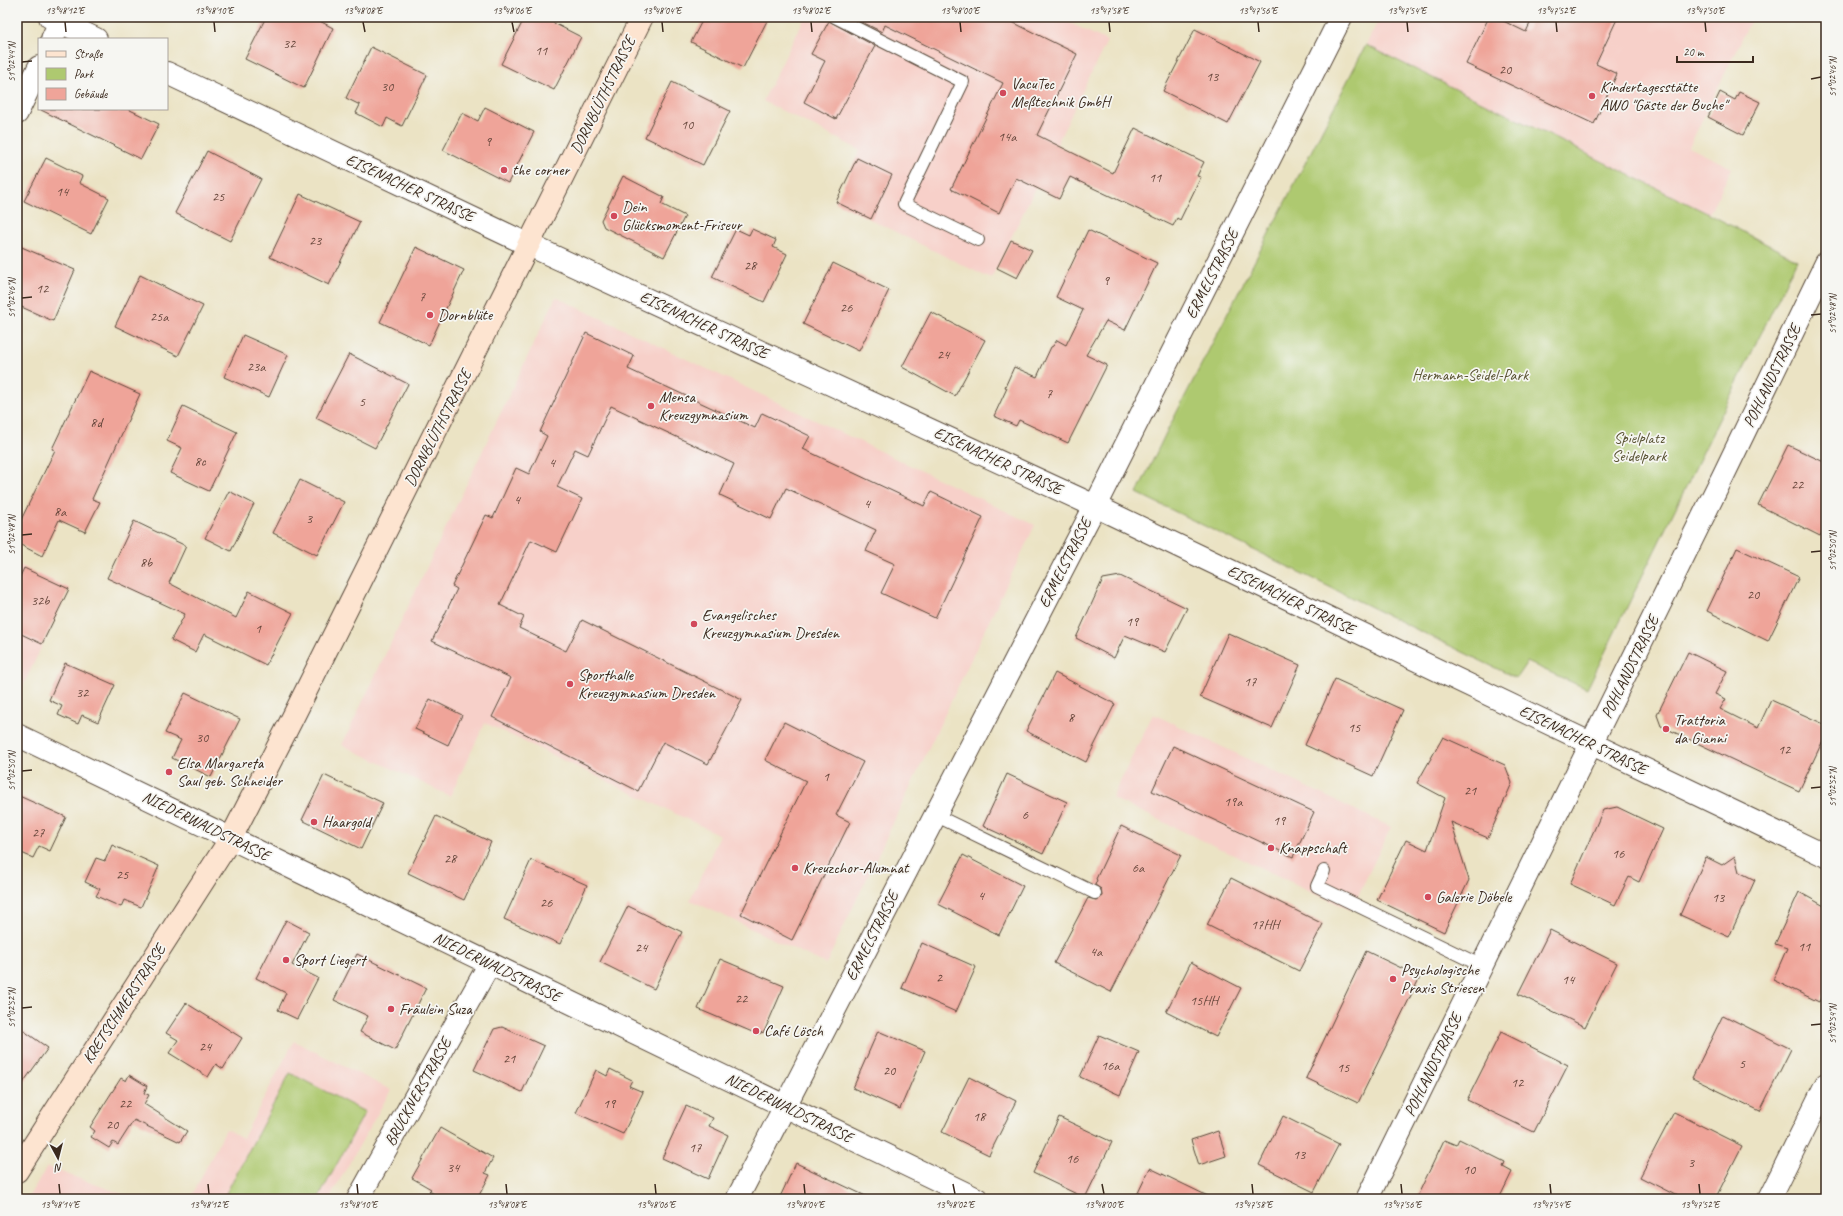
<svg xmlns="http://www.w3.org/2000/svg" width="1843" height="1216" viewBox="0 0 1843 1216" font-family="Caveat,sans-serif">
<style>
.built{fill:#f7d0c9}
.green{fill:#aec970;stroke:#747a47}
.building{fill:#efa499}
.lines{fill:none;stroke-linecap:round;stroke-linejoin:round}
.lane-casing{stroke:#554637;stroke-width:14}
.street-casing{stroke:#554637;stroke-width:24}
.secondary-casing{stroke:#554637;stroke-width:24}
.lane{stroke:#fff;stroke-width:12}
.street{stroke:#fff;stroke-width:22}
.secondary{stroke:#fde4d0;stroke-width:22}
.ticks{fill:none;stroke:#3b2a1e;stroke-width:1.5}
.poi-dot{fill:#d1495b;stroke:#f6f6f2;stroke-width:1.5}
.labels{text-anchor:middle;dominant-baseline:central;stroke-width:3.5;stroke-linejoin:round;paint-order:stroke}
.number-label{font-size:14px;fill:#68483d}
.poi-label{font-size:16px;fill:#3b2a1e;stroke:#f6f6f2;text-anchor:start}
.street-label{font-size:16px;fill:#3b2a1e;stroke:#f6f6f2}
.park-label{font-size:16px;fill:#585232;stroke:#f6f6f2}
.neatline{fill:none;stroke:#3b2a1e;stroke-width:1.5}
.ticks-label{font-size:10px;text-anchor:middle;fill:#3b2a1e}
</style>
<rect width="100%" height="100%" fill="#f6f6f2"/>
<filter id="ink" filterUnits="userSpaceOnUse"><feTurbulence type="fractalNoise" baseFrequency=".025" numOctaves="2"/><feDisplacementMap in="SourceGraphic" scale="8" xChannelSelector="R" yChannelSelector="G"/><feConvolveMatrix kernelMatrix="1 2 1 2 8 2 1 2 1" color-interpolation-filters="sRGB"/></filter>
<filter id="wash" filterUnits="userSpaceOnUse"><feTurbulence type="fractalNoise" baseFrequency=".012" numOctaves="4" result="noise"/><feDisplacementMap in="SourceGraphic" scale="16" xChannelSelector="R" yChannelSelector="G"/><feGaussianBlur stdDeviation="0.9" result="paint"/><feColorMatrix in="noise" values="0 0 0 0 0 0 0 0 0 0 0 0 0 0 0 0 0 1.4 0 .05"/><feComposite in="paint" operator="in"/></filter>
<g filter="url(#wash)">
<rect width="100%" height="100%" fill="#ebe3c4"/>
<!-- built -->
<g class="built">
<path d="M805,17H1058L1107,41L991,279L835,202L860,150L763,101Z"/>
<path d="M1380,17H1744L1751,20L1689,147L1732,168L1709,214L1366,45Z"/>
<path d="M556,297L1035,525L826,964L690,900L720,835L485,723L450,796L342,745Z"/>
<path d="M17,564L69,588L17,699Z"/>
<path d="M1153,714L1391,827L1351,910L1112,798Z"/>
<path d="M294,1041L391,1090L329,1199H190L226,1129L243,1138Z"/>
<path d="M47,1167L136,1199H27Z"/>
</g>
<!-- green -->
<g class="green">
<path d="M1366,45L1709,214L1797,260L1587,689L1527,662L1516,678L1137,493L1164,437Z"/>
<path d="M290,1073L365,1112L318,1199H223Z"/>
</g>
<g id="blocks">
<!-- building -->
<g class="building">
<path d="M266,17H312L333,28L304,88L245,59Z"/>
<path d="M525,17H542L581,37L554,90L501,64Z"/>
<path d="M704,17H769L743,68L691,42Z"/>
<path d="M852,17H1002L1077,54L1037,135L1113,173L1135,128L1204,162L1197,176L1201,177L1180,220L1177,218L1173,226L1070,177L1059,199L1016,178L999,213L951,189L1003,83L885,25L882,32Z"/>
<path d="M1489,17H1495L1526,32L1533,17H1618L1596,64L1617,74L1594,124L1466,64Z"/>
<path d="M829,21L875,46L836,119L804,102L825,61L811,54Z"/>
<path d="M1195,29L1260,62L1228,124L1163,91Z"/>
<path d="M371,47L427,75L402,126L387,118L383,127L356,113L360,105L346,98Z"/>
<path d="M672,82L730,111L703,165L645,137Z"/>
<path d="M1720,92L1735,100L1739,92L1760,102L1743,135L1708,117Z"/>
<path d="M485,107L534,132L508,183L443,150L462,113L478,121Z"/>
<path d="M39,109H128L159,124L141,159Z"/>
<path d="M207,151L261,179L230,241L175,213Z"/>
<path d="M46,158L82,176L79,183L109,198L91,234L24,201Z"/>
<path d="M857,158L892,175L871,219L836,202Z"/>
<path d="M623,176L664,197L661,204L685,216L664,257L604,227L601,220Z"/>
<path d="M300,194L360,222L329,285L270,257Z"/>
<path d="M736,229L749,235L752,229L776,240L773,247L787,254L764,302L712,277Z"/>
<path d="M1088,230L1157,263L1125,330L1106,321L1086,355L1107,365L1068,443L1019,420L1016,426L994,416L1007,388L1005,387L1014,367L1037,377L1051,347L1053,346L1057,340L1066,345L1083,310L1056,297Z"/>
<path d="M1011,240L1032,250L1017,278L997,268Z"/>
<path d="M17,245L75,270L53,321L17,305Z"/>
<path d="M416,247L464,270L429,345L380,322Z"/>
<path d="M833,263L889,290L859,351L803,324Z"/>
<path d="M140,275L203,306L178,356L115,326Z"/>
<path d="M931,312L985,340L955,396L902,367Z"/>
<path d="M586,333L634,356L628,369L755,428L762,413L810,436L803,449L924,506L931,492L983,517L935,618L881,593L895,564L866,551L876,530L786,488L771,519L720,495L734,464L611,406L588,455L575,449L557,487L582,499L557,552L531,540L500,605L524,617L519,628L566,651L582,620L742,700L708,764L663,742L638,791L492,717L511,678L432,641L457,589L452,586L486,515L493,518L516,468L529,474L547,436L540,432Z"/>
<path d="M243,335L288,355L269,397L224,377Z"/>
<path d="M349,354L408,384L375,448L316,418Z"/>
<path d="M89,371L140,394L92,499L100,502L85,532L59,520L42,556L17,543V528L55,450L52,449Z"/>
<path d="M183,406L237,432L209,491L170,473L182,448L167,441Z"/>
<path d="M1788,445L1826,463V525L1820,536L1758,505Z"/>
<path d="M300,480L344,502L317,555L273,533Z"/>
<path d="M229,491L254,504L231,551L205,538Z"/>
<path d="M134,521L186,546L169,583L236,618L249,591L293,613L266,665L204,634L195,652L171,640L185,614L107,578Z"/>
<path d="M1737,548L1799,577L1768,641L1707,611Z"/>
<path d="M24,568L69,589L42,644L17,632V583Z"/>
<path d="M1120,576L1187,608L1165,652L1125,635L1114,658L1076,638L1103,579Z"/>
<path d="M1228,633L1300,665L1272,728L1200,697Z"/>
<path d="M1688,652L1727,671L1715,694L1726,699L1720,709L1758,728L1771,700L1826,725V734L1799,791L1661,726L1657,715Z"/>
<path d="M65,663L115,685L98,722L82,715L78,724L58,715L62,706L49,700Z"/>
<path d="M1055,673L1115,704L1086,762L1026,731Z"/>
<path d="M1335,679L1403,710L1373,776L1305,745Z"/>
<path d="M185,693L240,719L211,777L172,758L181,740L165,733Z"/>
<path d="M430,699L462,715L448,745L415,729Z"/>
<path d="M784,722L863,762L836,815L850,822L792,940L741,914L806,781L765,760Z"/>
<path d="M1443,737L1505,765L1512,783L1488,838L1451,822L1469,880L1444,932L1377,900L1406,840L1427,850L1445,798L1417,783Z"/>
<path d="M1173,746L1314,812L1293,857L1152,791Z"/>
<path d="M1007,774L1067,802L1043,854L983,826Z"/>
<path d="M324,775L383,803L361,849L302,820Z"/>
<path d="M17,795L66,817L50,851L39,846L33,858L17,851Z"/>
<path d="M1617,807L1663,829L1639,882L1629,877L1615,905L1570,884L1603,810Z"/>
<path d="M436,816L491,842L464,900L408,873Z"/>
<path d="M1121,826L1181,855L1111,992L1054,963L1088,898L1096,900L1102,896L1101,889L1095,885L1097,880L1096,879Z"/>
<path d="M112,845L159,866L141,907L124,900L121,907L96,896L100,889L85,882L96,858L105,861Z"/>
<path d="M963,855L1023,886L999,935L938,904Z"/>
<path d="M1735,856L1739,872L1755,880L1729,937L1680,915L1706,857L1722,865Z"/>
<path d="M531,860L587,885L560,944L504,919Z"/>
<path d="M1231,878L1323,924L1299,971L1207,925Z"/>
<path d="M1799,892L1826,907V988L1819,1002L1773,980L1787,948L1775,944Z"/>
<path d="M628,906L682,932L654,989L600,962Z"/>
<path d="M286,920L309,932L292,965L318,978L297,1019L278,1010L286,993L256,978Z"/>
<path d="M1550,930L1617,963L1585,1027L1518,994Z"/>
<path d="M922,943L976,967L956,1012L902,988Z"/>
<path d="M1366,951L1420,977L1358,1103L1306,1078Z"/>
<path d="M357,954L426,988L395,1050L360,1032L368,1016L334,1000Z"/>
<path d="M720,959L784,986L764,1032L757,1034L698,1009Z"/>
<path d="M1191,962L1241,988L1216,1037L1166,1012Z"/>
<path d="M186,1003L242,1038L223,1069L216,1064L208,1077L169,1053L178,1040L166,1033Z"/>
<path d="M1723,1015L1791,1049L1760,1111L1692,1078Z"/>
<path d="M17,1026L48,1048L17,1091Z"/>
<path d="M502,1027L544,1046L522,1092L474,1070L494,1029Z"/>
<path d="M878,1031L925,1051L900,1109L853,1088Z"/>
<path d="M1501,1032L1568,1065L1534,1132L1467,1100Z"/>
<path d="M1099,1035L1139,1052L1120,1095L1080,1077Z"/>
<path d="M610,1069L632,1080L629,1086L643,1092L623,1134L576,1113L596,1070L607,1076Z"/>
<path d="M129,1075L147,1086L144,1093L149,1095L144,1104L187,1131L180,1142L134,1120L118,1145L113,1142L109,1148L91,1137L95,1131L90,1127L105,1103L121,1078L126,1081Z"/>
<path d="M969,1077L1016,1101L989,1155L942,1132Z"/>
<path d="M686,1106L713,1118L709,1126L728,1135L708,1179L662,1158Z"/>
<path d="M1674,1112L1742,1146L1715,1199H1683L1640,1177Z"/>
<path d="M1283,1116L1339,1144L1314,1192L1259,1165Z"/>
<path d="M1059,1117L1112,1142L1085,1198L1033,1173Z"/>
<path d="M440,1128L493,1158L485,1173L490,1175L477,1199H443L429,1191L431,1189L412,1178Z"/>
<path d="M1218,1131L1226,1156L1199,1165L1191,1140Z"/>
<path d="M1459,1139L1505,1162L1503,1167L1512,1172L1499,1199H1416L1444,1140L1456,1145Z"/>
<path d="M796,1163L872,1199H779Z"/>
<path d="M1150,1168L1214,1199H1135Z"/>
</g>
</g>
</g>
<g filter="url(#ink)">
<use href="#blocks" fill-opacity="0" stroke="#554637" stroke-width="1"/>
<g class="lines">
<!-- lane casing -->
<g class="lane-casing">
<g id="lane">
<path d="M835,17L963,82L904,204L978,240"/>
<path d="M935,815L1095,893"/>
<path d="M1324,871L1317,886L1482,966"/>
</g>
</g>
<!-- street casing -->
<g class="street-casing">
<g id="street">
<path d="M50,17L96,39"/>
<path d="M52,39L62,17"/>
<path d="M167,73L529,245L1095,506L1826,856"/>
<path d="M17,113L39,67"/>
<path d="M17,735L977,1199"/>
<path d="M358,1199L490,963"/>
<path d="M737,1199L1095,506L1341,17"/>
<path d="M1367,1199L1724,474L1826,263"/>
<path d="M1769,1199L1826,1084"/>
</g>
</g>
<!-- secondary casing -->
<g class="secondary-casing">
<path id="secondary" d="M17,1171L231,838L292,719L642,17"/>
</g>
<!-- lane -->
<use href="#lane" class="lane"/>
<!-- street -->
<use href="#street" class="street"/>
<!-- secondary -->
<use href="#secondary" class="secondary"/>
</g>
</g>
<!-- ticks -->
<path class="ticks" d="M65,22L66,32M214,22L215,32M363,22L365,32M512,22L514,32M662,22L663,32M811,22L812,32M960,22L961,32M1109,22L1110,32M1258,22L1259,32M1407,22L1408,32M1556,22L1557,32M1705,22L1706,32M22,62L32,61M1811,79L1821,77M22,298L32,297M1811,315L1821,314M22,535L32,534M1811,552L1821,551M22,771L32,770M1811,788L1821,787M22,1008L32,1007M1811,1025L1821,1024M59,1184L60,1194M208,1184L209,1194M357,1184L358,1194M506,1184L507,1194M655,1184L656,1194M804,1184L805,1194M953,1184L955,1194M1102,1184L1104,1194M1252,1184L1253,1194M1401,1184L1402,1194M1550,1184L1551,1194M1699,1184L1700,1194"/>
<!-- markers -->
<g class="poi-dot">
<circle cx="1003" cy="93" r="4"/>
<circle cx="1592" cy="96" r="4"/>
<circle cx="504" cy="170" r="4"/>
<circle cx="614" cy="216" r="4"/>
<circle cx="430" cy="315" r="4"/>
<circle cx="651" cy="406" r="4"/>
<circle cx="694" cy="624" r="4"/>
<circle cx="570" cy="684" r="4"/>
<circle cx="1666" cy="729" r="4"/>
<circle cx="169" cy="772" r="4"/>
<circle cx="314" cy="822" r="4"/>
<circle cx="1271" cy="848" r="4"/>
<circle cx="795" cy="868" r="4"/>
<circle cx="1428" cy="897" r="4"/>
<circle cx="286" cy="960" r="4"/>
<circle cx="1393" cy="979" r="4"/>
<circle cx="391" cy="1009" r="4"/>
<circle cx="756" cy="1031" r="4"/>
</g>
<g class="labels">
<!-- number labels -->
<g class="number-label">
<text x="289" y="43">32</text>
<text x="541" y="50">11</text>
<text x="1505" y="69">20</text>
<text x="1212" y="76">13</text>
<text x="387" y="86">30</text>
<text x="687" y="124">10</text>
<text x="1007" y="136">14a</text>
<text x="488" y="141">9</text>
<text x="1155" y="177">11</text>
<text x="62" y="191">14</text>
<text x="218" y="196">25</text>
<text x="315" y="240">23</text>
<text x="750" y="265">28</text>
<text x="1106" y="280">9</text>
<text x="42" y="288">12</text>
<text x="422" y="296">7</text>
<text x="846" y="307">26</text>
<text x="159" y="316">25a</text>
<text x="943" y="354">24</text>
<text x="256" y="366">23a</text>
<text x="1049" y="393">7</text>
<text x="362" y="401">5</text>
<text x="96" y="422">8d</text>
<text x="200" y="461">8c</text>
<text x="552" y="462">4</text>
<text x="1797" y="484">22</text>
<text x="517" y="499">4</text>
<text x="867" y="503">4</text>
<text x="60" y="511">8a</text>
<text x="309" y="518">3</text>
<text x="146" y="562">8b</text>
<text x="1753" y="594">20</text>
<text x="40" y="600">32b</text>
<text x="1132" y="621">19</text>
<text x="258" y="628">1</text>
<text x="1250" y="681">17</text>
<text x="82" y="692">32</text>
<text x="1071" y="717">8</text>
<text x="1354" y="727">15</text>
<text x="202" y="737">30</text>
<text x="1784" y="749">12</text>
<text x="826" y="776">1</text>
<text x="1470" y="790">21</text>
<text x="1233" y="801">19a</text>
<text x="1025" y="814">6</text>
<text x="1279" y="820">19</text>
<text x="38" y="832">27</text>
<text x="1618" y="853">16</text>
<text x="450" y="858">28</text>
<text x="1138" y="867">6a</text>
<text x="122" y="874">25</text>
<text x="981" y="895">4</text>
<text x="1718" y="897">13</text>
<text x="546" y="902">26</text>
<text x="1265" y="924">17HH</text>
<text x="1804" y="946">11</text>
<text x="641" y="947">24</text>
<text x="1096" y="951">4a</text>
<text x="939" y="977">2</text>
<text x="1568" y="979">14</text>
<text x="741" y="998">22</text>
<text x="1204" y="1000">15HH</text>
<text x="205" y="1046">24</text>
<text x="509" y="1058">21</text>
<text x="1742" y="1063">5</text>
<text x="1110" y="1065">16a</text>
<text x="1343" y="1067">15</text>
<text x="889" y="1070">20</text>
<text x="1517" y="1082">12</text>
<text x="125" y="1103">22</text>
<text x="609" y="1103">19</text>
<text x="979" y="1116">18</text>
<text x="112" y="1124">20</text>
<text x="695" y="1147">17</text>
<text x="1299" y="1154">13</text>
<text x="1072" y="1158">16</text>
<text x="1691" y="1162">3</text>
<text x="453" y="1167">34</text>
<text x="1469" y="1169">10</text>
</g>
<!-- poi labels -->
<g class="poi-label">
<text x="1011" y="84">VacuTec<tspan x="1011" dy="18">Meßtechnik GmbH</tspan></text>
<text x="1600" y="87">Kindertagesstätte<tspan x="1600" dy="18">AWO "Gäste der Buche"</tspan></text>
<text x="512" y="170">the corner</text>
<text x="622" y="207">Dein<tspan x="622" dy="18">Glücksmoment-Friseur</tspan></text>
<text x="438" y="315">Dornblüte</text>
<text x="659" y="397">Mensa<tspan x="659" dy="18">Kreuzgymnasium</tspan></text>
<text x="702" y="615">Evangelisches<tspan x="702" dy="18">Kreuzgymnasium Dresden</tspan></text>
<text x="578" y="675">Sporthalle<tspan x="578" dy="18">Kreuzgymnasium Dresden</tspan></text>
<text x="1674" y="720">Trattoria<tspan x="1674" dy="18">da Gianni</tspan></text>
<text x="177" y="763">Elsa Margareta<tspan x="177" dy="18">Saul geb. Schneider</tspan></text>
<text x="322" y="822">Haargold</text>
<text x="1279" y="848">Knappschaft</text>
<text x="803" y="868">Kreuzchor-Alumnat</text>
<text x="1436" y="897">Galerie Döbele</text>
<text x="294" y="960">Sport Liegert</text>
<text x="1401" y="970">Psychologische<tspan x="1401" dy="18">Praxis Striesen</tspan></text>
<text x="399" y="1009">Fräulein Suza</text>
<text x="764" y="1031">Café Lösch</text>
</g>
<!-- street labels -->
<g class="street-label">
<text transform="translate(603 95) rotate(-64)">DORNBLÜTHSTRASSE</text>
<text transform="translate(410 188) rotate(25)">EISENACHER STRASSE</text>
<text transform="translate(1212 274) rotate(-63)">ERMELSTRASSE</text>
<text transform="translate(704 325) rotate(25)">EISENACHER STRASSE</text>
<text transform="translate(1772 376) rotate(-64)">POHLANDSTRASSE</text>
<text transform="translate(438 428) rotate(-63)">DORNBLÜTHSTRASSE</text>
<text transform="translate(998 461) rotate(25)">EISENACHER STRASSE</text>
<text transform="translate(1065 563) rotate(-63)">ERMELSTRASSE</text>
<text transform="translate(1291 600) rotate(26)">EISENACHER STRASSE</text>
<text transform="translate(1630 667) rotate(-64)">POHLANDSTRASSE</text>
<text transform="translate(1583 740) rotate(26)">EISENACHER STRASSE</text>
<text transform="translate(206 826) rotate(26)">NIEDERWALDSTRASSE</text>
<text transform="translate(872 936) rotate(-63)">ERMELSTRASSE</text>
<text transform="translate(497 967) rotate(26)">NIEDERWALDSTRASSE</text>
<text transform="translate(124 1004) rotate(-57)">KRETSCHMERSTRASSE</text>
<text transform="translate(1433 1065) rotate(-64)">POHLANDSTRASSE</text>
<text transform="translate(418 1092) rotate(-61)">BRUCKNERSTRASSE</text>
<text transform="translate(789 1108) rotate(26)">NIEDERWALDSTRASSE</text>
</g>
<!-- park labels -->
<g class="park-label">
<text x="1470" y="375">Hermann-Seidel-Park</text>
<text x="1639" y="438">Spielplatz<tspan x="1639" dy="18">Seidelpark</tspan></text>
</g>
</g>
<!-- margin -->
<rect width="1843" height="1216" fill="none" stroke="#f6f6f2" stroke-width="44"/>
<!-- legend -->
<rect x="38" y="38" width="130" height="72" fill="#f6f6f2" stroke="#aba49d"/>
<rect x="46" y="51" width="20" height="6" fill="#fde4d0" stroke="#aba49d"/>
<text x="74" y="58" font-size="12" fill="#3b2a1e">Straße</text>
<rect x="46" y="68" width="20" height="12" fill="#aec970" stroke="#aba49d"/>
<text x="74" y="78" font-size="12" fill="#3b2a1e">Park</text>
<rect x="46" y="88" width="20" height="12" fill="#efa499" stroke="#aba49d"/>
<text x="74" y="98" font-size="12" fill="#3b2a1e">Gebäude</text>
<!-- north arrow -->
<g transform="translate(58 1158) rotate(173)" stroke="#f6f6f2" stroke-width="3" paint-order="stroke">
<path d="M0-3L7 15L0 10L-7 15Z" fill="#3b2a1e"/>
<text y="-6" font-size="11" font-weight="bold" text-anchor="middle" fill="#3b2a1e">N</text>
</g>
<!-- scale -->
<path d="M1677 56v6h76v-6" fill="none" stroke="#3b2a1e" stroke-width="2"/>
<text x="1683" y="56" font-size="12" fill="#3b2a1e" stroke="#f6f6f2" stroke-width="3" paint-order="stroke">20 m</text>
<rect x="22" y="22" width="1799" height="1172" class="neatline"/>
<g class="ticks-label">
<text x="65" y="14">13°48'12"E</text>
<text x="214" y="14">13°48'10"E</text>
<text x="363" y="14">13°48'08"E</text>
<text x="512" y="14">13°48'06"E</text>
<text x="662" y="14">13°48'04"E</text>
<text x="811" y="14">13°48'02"E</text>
<text x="960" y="14">13°48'00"E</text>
<text x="1109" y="14">13°47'58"E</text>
<text x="1258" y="14">13°47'56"E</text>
<text x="1407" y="14">13°47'54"E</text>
<text x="1556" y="14">13°47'52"E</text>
<text x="1705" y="14">13°47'50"E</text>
<text transform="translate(11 62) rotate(-90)" y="4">51°02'44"N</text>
<text transform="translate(1832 77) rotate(-90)" y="4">51°02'46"N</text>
<text transform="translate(11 298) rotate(-90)" y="4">51°02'46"N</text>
<text transform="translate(1832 314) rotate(-90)" y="4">51°02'48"N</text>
<text transform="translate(11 535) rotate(-90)" y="4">51°02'48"N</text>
<text transform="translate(1832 551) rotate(-90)" y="4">51°02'50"N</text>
<text transform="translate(11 771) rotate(-90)" y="4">51°02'50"N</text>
<text transform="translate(1832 787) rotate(-90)" y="4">51°02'52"N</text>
<text transform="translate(11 1008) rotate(-90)" y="4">51°02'52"N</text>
<text transform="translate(1832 1024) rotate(-90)" y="4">51°02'54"N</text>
<text x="60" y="1208">13°48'14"E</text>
<text x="209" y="1208">13°48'12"E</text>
<text x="358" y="1208">13°48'10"E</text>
<text x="507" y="1208">13°48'08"E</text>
<text x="656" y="1208">13°48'06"E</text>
<text x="805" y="1208">13°48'04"E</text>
<text x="955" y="1208">13°48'02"E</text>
<text x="1104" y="1208">13°48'00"E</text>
<text x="1253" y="1208">13°47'58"E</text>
<text x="1402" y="1208">13°47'56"E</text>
<text x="1551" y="1208">13°47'54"E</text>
<text x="1700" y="1208">13°47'52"E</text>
</g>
</svg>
